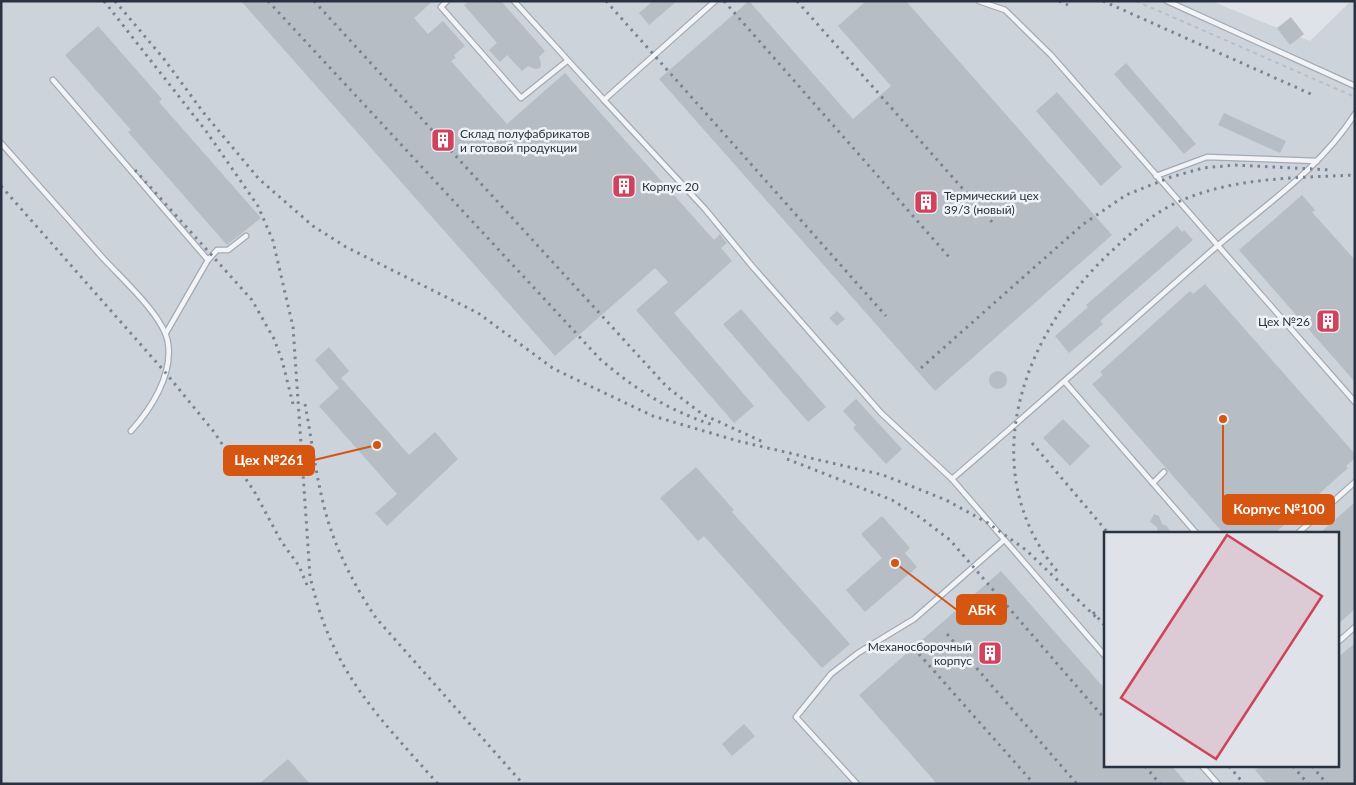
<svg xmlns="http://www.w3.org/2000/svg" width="1356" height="785" viewBox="0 0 1356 785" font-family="Lato,sans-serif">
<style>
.built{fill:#cdd3db;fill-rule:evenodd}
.building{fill:#b7bdc5}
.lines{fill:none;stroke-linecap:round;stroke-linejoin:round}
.lane-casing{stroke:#a4aab3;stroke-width:7}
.path{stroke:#b9bec4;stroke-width:2;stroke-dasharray:4 4;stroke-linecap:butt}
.lane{stroke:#f2f4f7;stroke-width:4.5}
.rail{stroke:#798392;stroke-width:3;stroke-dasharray:2.5 5;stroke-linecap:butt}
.labels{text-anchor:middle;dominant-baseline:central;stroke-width:5;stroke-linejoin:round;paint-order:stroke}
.poi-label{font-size:12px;fill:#283240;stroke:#eff2f6;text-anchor:start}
.view{fill:#cf435d;fill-opacity:0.15;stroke:#cf435d;stroke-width:2.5}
.inset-edge{fill:none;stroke:#283240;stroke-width:2.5}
.leader{fill:none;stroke:#d55511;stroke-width:2}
.callout-dot{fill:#d55511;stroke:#eff2f6;stroke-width:2}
.callout{fill:#d55511;stroke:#d55511;stroke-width:2}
.callout-label{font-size:14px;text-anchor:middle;font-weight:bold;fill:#fff}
</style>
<rect width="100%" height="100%" fill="#dfe3e9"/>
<!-- built -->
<path class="built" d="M1,1H1211L1310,41L1351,1H1355V784H1ZM1105,534H1337V766H1105Z"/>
<!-- building -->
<g class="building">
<path d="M241,1H433L414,18L428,34L443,21L465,46L454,55L456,58L451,61L507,124L565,73L714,240L720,234L727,243L721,248L732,261L674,313L754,406L734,423L636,310L668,282L655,268L555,356Z"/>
<path d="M469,1H501L545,51L539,57L541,64L540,68L535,69L528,66L522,71L507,55L500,62L489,50L497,43L464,5Z"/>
<path d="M653,1H677L649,25L639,13Z"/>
<path d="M749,1L853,119L891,86L838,26L866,1H906L1112,235L935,391L659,79Z"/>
<path d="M1291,17L1304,34L1290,45L1277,28Z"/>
<path d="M98,26L162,99L159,102L261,218L227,245L128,132L131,130L65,55Z"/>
<path d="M1126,63L1196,144L1184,154L1114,74Z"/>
<path d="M1057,92L1122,167L1101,186L1036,111Z"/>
<path d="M1224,113L1286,141L1280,153L1218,125Z"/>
<path d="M1302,195L1315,210L1312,212L1355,260V382L1239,250Z"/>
<path d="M1177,226L1182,232L1184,230L1193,240L1100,321L1103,324L1069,353L1055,336L1088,307L1086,305Z"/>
<path d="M1205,284L1355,454V458L1346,466L1348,468L1274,534H1224L1092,384L1103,375L1100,372L1190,291L1193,294Z"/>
<path d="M741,309L826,407L808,422L723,324Z"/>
<path d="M837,311L845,319L837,326L829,318Z"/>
<path d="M329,347L349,371L341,378L409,455L435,432L458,459L387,526L375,513L397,494L319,406L339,388L315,360Z"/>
<circle cx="998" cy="380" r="9"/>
<path d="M856,399L902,449L886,464L853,428L856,425L843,411Z"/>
<path d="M1063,419L1090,446L1070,466L1043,438Z"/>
<path d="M696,467L734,510L732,512L850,644L822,668L704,536L698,541L660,498Z"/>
<path d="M1355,502V609L1337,625V534H1319Z"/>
<path d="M1154,514L1159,516L1162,524L1167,526L1171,534H1158L1157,527L1150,522Z"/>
<path d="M882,516L910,548L905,553L917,567L865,612L846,590L882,558L861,534Z"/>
<path d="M1001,571L1105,689V766H1172L1187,784H937L859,695Z"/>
<path d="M1355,643V784H1267L1255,770L1260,766H1337V658Z"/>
<path d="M744,724L755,736L732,756L722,744Z"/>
<path d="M288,759L310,784H259Z"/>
</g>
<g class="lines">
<!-- lane casing -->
<g class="lane-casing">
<g id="lane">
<path d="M447,1L441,7L521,98L567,61"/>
<path d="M514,1L604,100"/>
<path d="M715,1L604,100L705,209L752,266L881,413L952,479"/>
<path d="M979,1L1005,10L1051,55L1355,402"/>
<path d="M1167,1L1355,86"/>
<path d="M53,80L208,260L217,250H228L246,236"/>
<path d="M1,143C35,181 68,219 102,257C121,278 164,316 168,343C173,375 151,409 131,431"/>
<path d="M1156,176L1207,157L1317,161"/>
<path d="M166,333L208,260"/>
<path d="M1065,382L1197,534"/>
<path d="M1153,483L1164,472"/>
<path d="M1297,534L1355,482"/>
<path d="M1337,643L1355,627"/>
<path d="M1105,656L952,479C1041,403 1128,324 1216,247C1265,205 1319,170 1355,114"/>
<path d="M1202,766L1218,784"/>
<path d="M857,784L796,717L831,674L858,653L914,619L1003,541"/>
</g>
</g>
<!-- path -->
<path class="path" d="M1136,1L1355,97"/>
<!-- lane -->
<use href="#lane" class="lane"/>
<!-- rail -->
<g class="rail">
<path d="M104,1L206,131L258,206L273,241L293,327L310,576C331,671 376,714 438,784"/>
<path d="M115,1L164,59L203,112L259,179L313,226L346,247L478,313L554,369L653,416L738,441L883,475L946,500L988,523L1026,550L1097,618"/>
<path d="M268,1L600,359C636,390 668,410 713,425"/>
<path d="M314,1L667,387L702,414L763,442"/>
<path d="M606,1L886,316"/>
<path d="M724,1L949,257"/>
<path d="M797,1L992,222"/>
<path d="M1059,1L1068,5"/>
<path d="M1103,1L1311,94"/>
<path d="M135,170L252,300L274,339L282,360L293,404"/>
<path d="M1,186L165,372L214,432L254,491L281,541L299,566L307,585"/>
<path d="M921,368L1082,225L1126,195L1171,177L1203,168L1235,165L1332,170"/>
<path d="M305,404C312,441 316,478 326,514C336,550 355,587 376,618L523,784"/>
<path d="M1032,443L1109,534"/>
<path d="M787,459L892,500L921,518L950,540L1105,719"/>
<path d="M1057,571C971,466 1025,329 1115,248C1134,230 1155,212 1180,201C1235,177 1295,178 1355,175"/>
<path d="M1093,612L1105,626"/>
<path d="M947,634L1077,784"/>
<path d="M919,654L1034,784"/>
<path d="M1145,766L1160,784"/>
<path d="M1229,766L1244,784"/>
<path d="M1293,766L1308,784"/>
<path d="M1312,766L1327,784"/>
</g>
</g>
<!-- icons -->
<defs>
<g id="building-square" transform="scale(1.25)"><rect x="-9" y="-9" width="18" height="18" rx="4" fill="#cf435d" stroke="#eff2f6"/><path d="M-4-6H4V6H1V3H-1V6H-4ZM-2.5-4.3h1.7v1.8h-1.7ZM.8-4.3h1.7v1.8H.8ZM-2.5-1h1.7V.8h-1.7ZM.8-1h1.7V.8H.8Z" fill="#fff"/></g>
</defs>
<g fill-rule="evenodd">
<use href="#building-square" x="443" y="140"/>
<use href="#building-square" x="624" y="186"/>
<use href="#building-square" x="926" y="202"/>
<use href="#building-square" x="1328" y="321"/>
<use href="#building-square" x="990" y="653"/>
</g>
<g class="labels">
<!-- poi labels -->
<g class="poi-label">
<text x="460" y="133">Склад полуфабрикатов<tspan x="460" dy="14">и готовой продукции</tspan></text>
<text x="642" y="186">Корпус 20</text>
<text x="944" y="195">Термический цех<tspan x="944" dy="14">39/3 (новый)</tspan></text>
<text x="1310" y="321" text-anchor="end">Цех №26</text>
<text x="972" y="646" text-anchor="end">Механосборочный<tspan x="972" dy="14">корпус</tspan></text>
</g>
</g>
<!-- overview -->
<g transform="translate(1104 532)">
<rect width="235" height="235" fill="#dfe3e9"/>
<path class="view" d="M123,3L218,64L112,227L17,166Z"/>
<rect width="235" height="235" class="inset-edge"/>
</g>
<!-- callouts -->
<path class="leader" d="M377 445L314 460M1223 419L1223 509M895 563L957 610"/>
<g class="callout-dot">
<circle cx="377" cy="445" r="5"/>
<circle cx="1223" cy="419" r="5"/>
<circle cx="895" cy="563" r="5"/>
</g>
<g class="callout">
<rect x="224" y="446" width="90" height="29" rx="5"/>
<rect x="1223" y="495" width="111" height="29" rx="5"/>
<rect x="957" y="595" width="49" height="29" rx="5"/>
</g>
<g class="callout-label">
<text x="269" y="465">Цех №261</text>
<text x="1279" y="514">Корпус №100</text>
<text x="982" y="615">АБК</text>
</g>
<!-- border -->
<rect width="1356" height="785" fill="none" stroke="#283240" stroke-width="5"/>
</svg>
